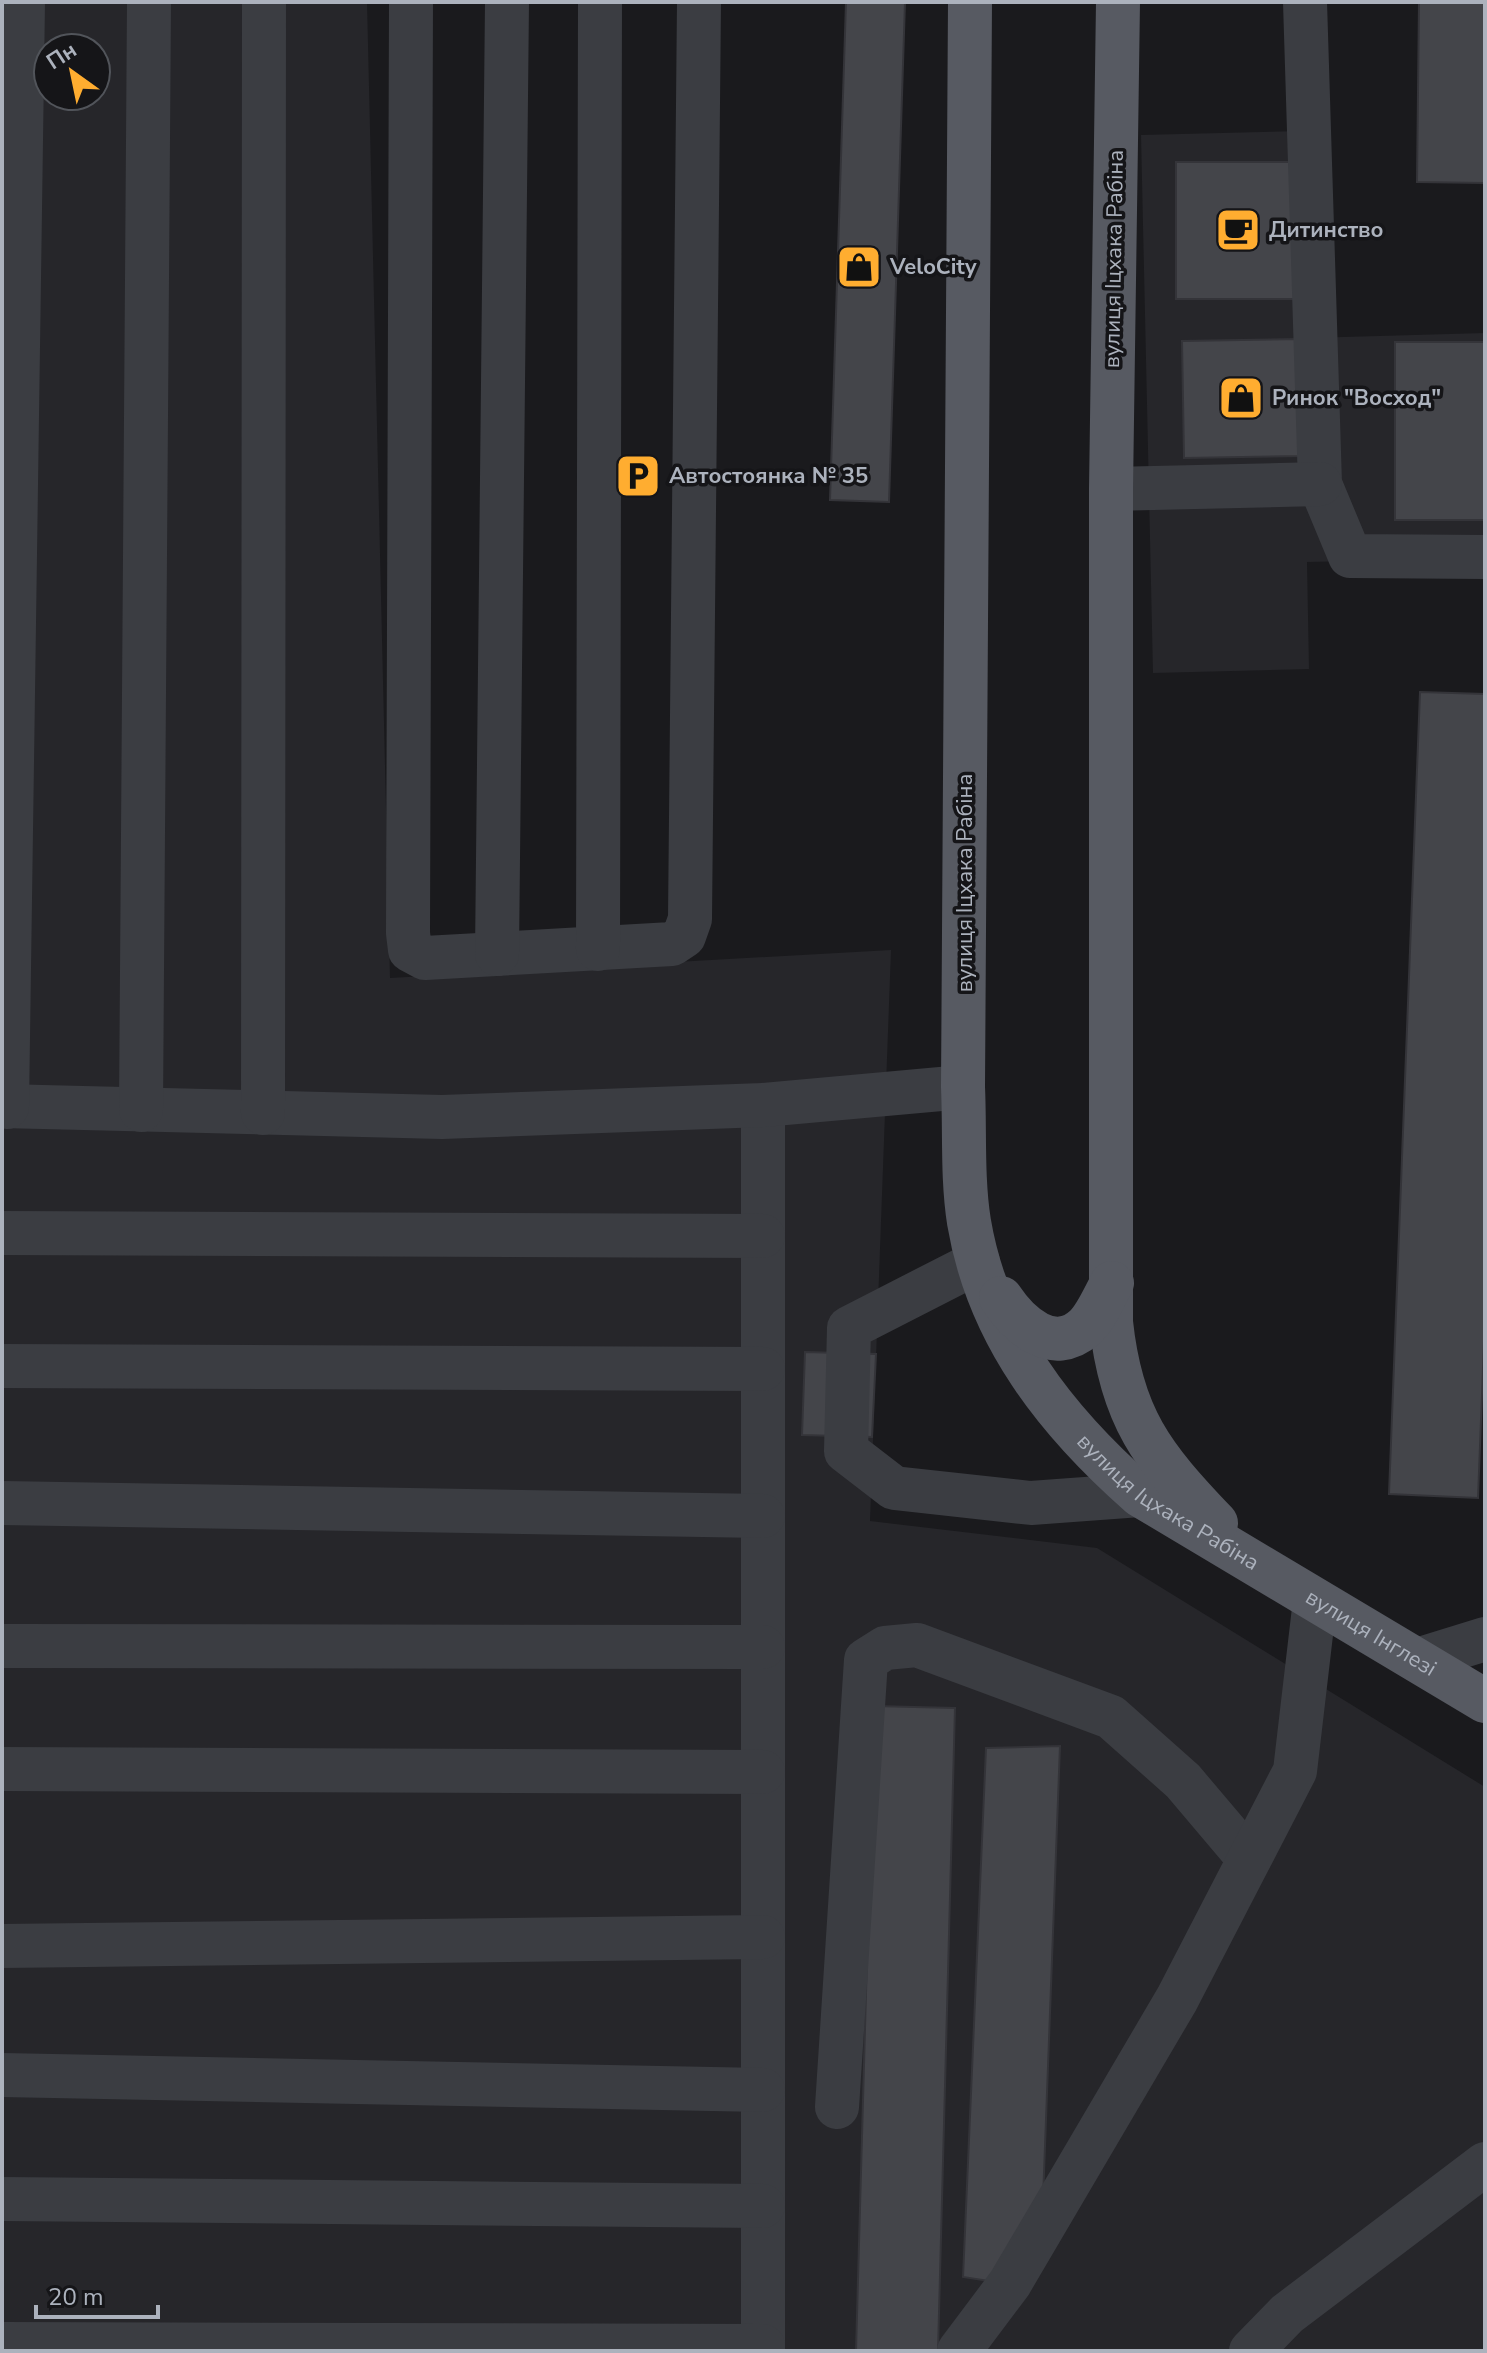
<svg xmlns="http://www.w3.org/2000/svg" width="1487" height="2353" viewBox="0 0 1487 2353" font-family="'Nunito Sans',sans-serif">
<style>
.built{fill:#26262a;fill-rule:evenodd}
.building{fill:#44454a;stroke:#343439;stroke-width:2}
.lines{fill:none;stroke-linecap:round;stroke-linejoin:round}
.minor{stroke:#3b3d42;stroke-width:44}
.major{stroke:#575a62;stroke-width:44}
.labels{text-anchor:middle;dominant-baseline:central;stroke-width:7;stroke-linejoin:round;paint-order:stroke}
.poi-label{font-size:22px;font-weight:bold;fill:#acb2bd;stroke:#151518;text-anchor:start}
.street-label{font-size:22px;fill:#acb2bd;stroke:#151518}
</style>
<rect width="100%" height="100%" fill="#1a1a1d"/>
<!-- built -->
<g class="built">
<path d="M2,2H367L390,978L891,950L870,1521L1097,1548L1485,1787V2351H2ZM48,48H96V96H48Z"/>
<path d="M1304,131L1308,338L1485,333V558L1307,562L1309,669L1153,673L1141,135Z"/>
</g>
<!-- building -->
<g class="building">
<path d="M846,2H905L889,502L830,500Z"/>
<path d="M1419,2H1485V183L1417,182Z"/>
<rect x="1176" y="162" width="124" height="137"/>
<path d="M1300,339L1302,456L1184,458L1182,341Z"/>
<rect x="1395" y="342" width="90" height="178"/>
<path d="M1420,692L1485,694V1316L1478,1498L1389,1494Z"/>
<path d="M805,1352L876,1354L872,1437L802,1435Z"/>
<path d="M874,1706L955,1708L938,2351H856Z"/>
<path d="M1060,1746L1043,2200L995,2282L963,2277L986,1748Z"/>
</g>
<g class="lines">
<!-- minor -->
<g class="minor">
<path d="M411,2L408,933L410,950L425,958L672,944L684,936L690,919L699,2"/>
<path d="M1305,2L1320,484L1350,556L1485,557"/>
<path d="M1111,489L1320,484"/>
<path d="M598,949L600,2"/>
<path d="M497,954L507,2"/>
<path d="M763,1105V2351"/>
<path d="M2,1106L442,1117L763,1105L963,1087"/>
<path d="M7,1107L23,2"/>
<path d="M141,1110L149,2"/>
<path d="M263,1113L264,2"/>
<path d="M2,1233L763,1236"/>
<path d="M978,1262L849,1328L846,1451L894,1488L1031,1503L1140,1495"/>
<path d="M2,1366L763,1369"/>
<path d="M2,1503L763,1516"/>
<path d="M2,1646L763,1647"/>
<path d="M1417,1660L1485,1639"/>
<path d="M2,1769L763,1772"/>
<path d="M2,1946L763,1937"/>
<path d="M2,2075L763,2090"/>
<path d="M837,2107L866,1660L885,1648L917,1645L1111,1717L1183,1781L1249,1859"/>
<path d="M2,2199L763,2206"/>
<path d="M2,2344L763,2346"/>
<path d="M959,2351L1010,2283L1177,1999L1295,1771L1315,1600"/>
<path d="M1251,2351L1287,2314L1485,2164"/>
</g>
<!-- major -->
<g class="major">
<path id="s1" d="M970,2L963,1087C965,1131 962,1178 969,1222C988,1335 1056,1421 1140,1495L1485,1701"/>
<path d="M1118,2L1111,489V1322C1121,1417 1152,1456 1216,1523"/>
<path d="M1001,1298C1019,1325 1053,1356 1085,1327C1096,1317 1104,1297 1112,1283"/>
</g>
</g>
<!-- icons -->
<defs>
<g id="cafe-square" transform="scale(2.3)"><rect x="-9" y="-9" width="18" height="18" rx="4" fill="#ffad30" stroke="#151518"/><path d="M-5.5-4.5H6V0H3Q3 3.5 0 3.5H-2.5Q-5.5 3.5-5.5 0ZM3-3.2v2h1.7v-2ZM-6 4.5H4V6H-6Z" fill="#111"/></g>
<g id="shop-square" transform="scale(2.3)"><rect x="-9" y="-9" width="18" height="18" rx="4" fill="#ffad30" stroke="#151518"/><path d="M-5-2.5h2.3a2.7 3.5 0 0 1 5.4 0H5L5.5 6h-11ZM-1.5-2.5h3a1.5 2.3 0 0 0-3 0Z" fill="#111"/></g>
<g id="parking-square" transform="scale(2.3)"><rect x="-9" y="-9" width="18" height="18" rx="4" fill="#ffad30" stroke="#151518"/><path d="M-3.5-5.5H1a3.5 3.5 0 0 1 0 7H-1V5.5H-3.5ZM-1-3.4V-.6H.8a1.4 1.4 0 0 0 0-2.8Z" fill="#111"/></g>
</defs>
<g fill-rule="evenodd">
<use href="#cafe-square" x="1238" y="230"/>
<use href="#shop-square" x="859" y="267"/>
<use href="#shop-square" x="1241" y="398"/>
<use href="#parking-square" x="638" y="476"/>
</g>
<g class="labels">
<!-- poi labels -->
<g class="poi-label">
<text x="1269" y="230">Дитинство</text>
<text x="890" y="267">VeloCity</text>
<text x="1272" y="398">Ринок "Восход"</text>
<text x="669" y="476">Автостоянка № 35</text>
</g>
<!-- street labels -->
<g class="street-label">
<text transform="translate(1114 259) rotate(-89)">вулиця Іцхака Рабіна</text>
<text transform="translate(965 883) rotate(-90)">вулиця Іцхака Рабіна</text>
<text stroke="none"><textPath href="#s1" startOffset="1576">вулиця Іцхака Рабіна</textPath></text>
<text stroke="none"><textPath href="#s1" startOffset="1818">вулиця Інглезі</textPath></text>
</g>
</g>
<!-- border -->
<rect width="1487" height="2353" fill="none" stroke="#acb2bd" stroke-width="8"/>
<!-- north arrow -->
<g transform="translate(72 72) rotate(327)"><circle r="38" fill="#151518" stroke="#51545a" stroke-width="2"/>
<path d="M0-6L14 30L0 20L-14 30Z" fill="#ffad30"/>
<text y="-12" font-size="22" font-weight="bold" text-anchor="middle" fill="#acb2bd">Пн</text>
</g>
<!-- scale -->
<path d="M36 2305v12h122v-12" fill="none" stroke="#acb2bd" stroke-width="4"/>
<text x="48" y="2305" font-size="24" fill="#acb2bd" stroke="#151518" stroke-width="6" paint-order="stroke">20 m</text>
</svg>
